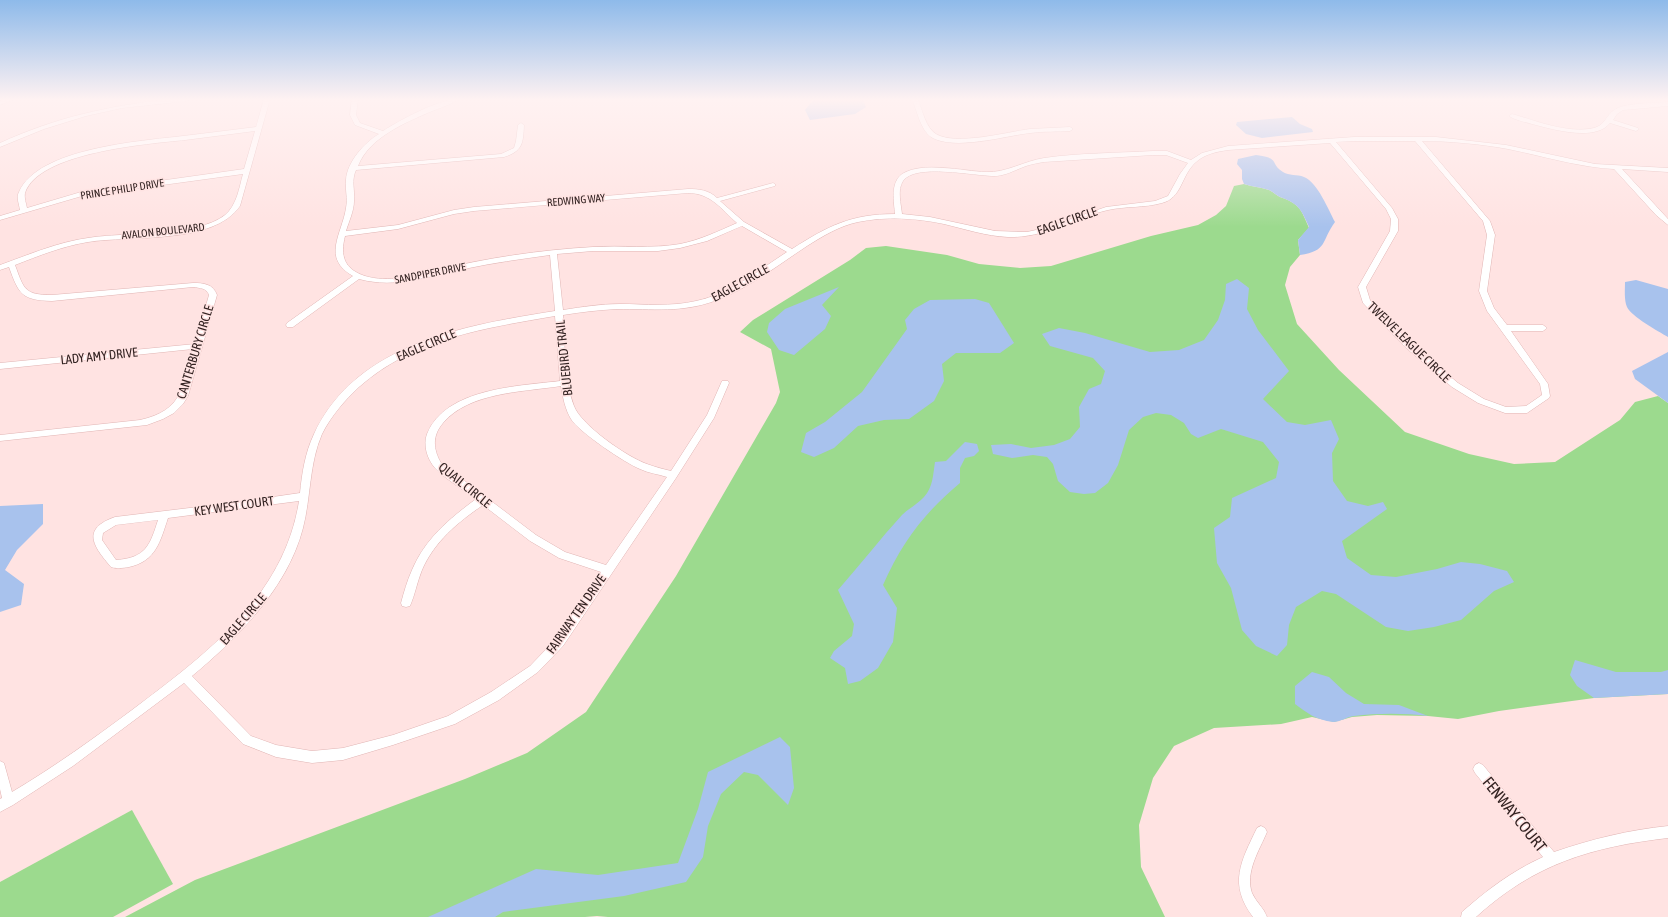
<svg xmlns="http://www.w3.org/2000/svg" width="1668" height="917" viewBox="0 0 1668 917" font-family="'Asap Condensed',sans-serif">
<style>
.green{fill:#9cda8e}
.water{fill:#a8c2ed}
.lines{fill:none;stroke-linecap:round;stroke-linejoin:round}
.minor-casing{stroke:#e1b5b4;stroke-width:1}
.minor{fill:#fff;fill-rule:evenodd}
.labels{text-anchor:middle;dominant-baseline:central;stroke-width:3;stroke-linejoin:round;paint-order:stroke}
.far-street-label{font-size:11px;fill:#332322;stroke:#ffe3e2}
.street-label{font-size:13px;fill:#332322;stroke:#ffe3e2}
.near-street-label{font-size:16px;fill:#332322;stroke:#ffe3e2}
</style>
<rect width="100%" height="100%" fill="#ffe3e2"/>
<!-- green -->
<g class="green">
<path d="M1244,184C1252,187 1261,187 1269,190C1273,192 1276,195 1280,197C1300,204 1301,209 1309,228L1298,240L1300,255L1290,267L1285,285L1297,324L1339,370L1405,432L1469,454L1514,464L1555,462L1620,420L1635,402L1658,396L1668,403V694L1594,698L1499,711L1458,719L1428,716L1377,715L1352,717L1334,722L1312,717L1281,724L1214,728L1174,746L1153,778L1139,825L1141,867L1165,917H608L597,916L585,917H125L195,880L465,779L527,753L586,712L676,576L776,403L780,392L771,349L740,332L753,320L850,260L866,248L886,246L947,255L979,264L1020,268L1051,266L1151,236L1198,225L1216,215L1226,206L1234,186Z"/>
<path d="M132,810L173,884L113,917H0V882Z"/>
</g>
<!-- water -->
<g class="water">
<path d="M814,99H862L866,107L855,114L810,120L805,110Z"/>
<path d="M1292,117L1300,124L1312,129L1313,132L1262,138L1246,134L1236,125L1237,122Z"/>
<path d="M1256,155C1281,158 1269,163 1283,172C1289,176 1297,174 1304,177C1318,183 1328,209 1335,222C1321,241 1328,251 1300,255L1298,240L1309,227C1301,209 1299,204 1280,197C1276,195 1273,192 1269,190C1261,187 1252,187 1244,184L1242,179V170L1237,164L1238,159Z"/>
<path d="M1237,279L1249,288L1247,309L1258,330L1289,371L1263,399L1287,422L1305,425L1331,420L1339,439L1332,453L1333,481L1347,501L1368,506L1383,502L1387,509L1342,541L1347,558L1371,575L1396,577L1437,569L1461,562L1480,564L1507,571L1514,582L1494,591L1461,620L1434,627L1408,631L1386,627L1336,594L1322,591L1296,607L1289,625L1287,645L1277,656L1256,646L1242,630L1231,588L1217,563L1214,528L1230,517L1232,498L1276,478L1279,462L1263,442L1221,429L1198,438L1191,434L1184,423L1171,415L1156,413L1143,417L1129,430L1118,465L1108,483L1095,493L1084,494L1070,492L1058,481L1053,464L1047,457L1033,455L1012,458L993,454L991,445L1011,444L1031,448L1054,445L1070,439L1080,427L1079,407L1089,389L1101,384L1105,371L1093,358L1050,346L1042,334L1059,328L1085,333L1150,352L1179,350L1204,340L1218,320L1225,300L1226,284Z"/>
<path d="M1636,280L1668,289V337C1658,331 1632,317 1627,307C1624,300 1625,290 1625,282Z"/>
<path d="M839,287L822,305L831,316L825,329L794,355L779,350L767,332L769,323L785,309Z"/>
<path d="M975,299L989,303L1014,343L1000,353H956L942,364L944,381L934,401L909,419L884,420L858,426L834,448L814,457L801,452L806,433L825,422L862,392L907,329L905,320L914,309L930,300Z"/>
<path d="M1668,352V403L1635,379L1632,371Z"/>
<path d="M965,442L977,444L979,451L974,456L965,458L960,468V483C924,513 902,542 883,585L897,608L893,642L878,668L860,681L848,684L845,668L830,658L834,651L852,636L854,624L838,590C860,565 880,539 902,515C909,508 918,504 924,497C933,487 933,475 935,462L946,461Z"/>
<path d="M43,504V524L17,550L5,570L24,584L21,605L0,612V506Z"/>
<path d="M1575,660L1616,672H1661L1668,670V694L1594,698L1577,686L1570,675Z"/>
<path d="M1312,672L1329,677L1346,693L1364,704L1399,705L1428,716C1404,713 1378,713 1354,716C1347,717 1340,722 1333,722C1316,720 1307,713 1295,704V686Z"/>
<path d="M780,737L790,747L794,788L788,805L758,775L744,772L721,794L708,826L703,857L686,882L624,896L503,912L495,917H428L536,869L598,875L678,863L698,809L708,772Z"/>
</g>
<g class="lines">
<!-- minor casing -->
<g class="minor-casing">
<g id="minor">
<path d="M6,99H15L0,105V101Z"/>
<path d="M171,99H190L187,101L122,108L86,116L44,129L0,147V143C57,117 108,106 171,99Z"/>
<path d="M264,99H270L240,206C213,245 131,235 88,242C63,246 38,256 15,265C24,289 24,295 52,295L193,283C204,283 213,284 217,295L188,396L183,404L174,413L163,419L147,425L0,441V435L140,420C184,410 182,387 193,349L0,369V363L195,344L209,295C207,288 200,288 193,287L52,301C22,300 19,295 9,267L0,270V265C28,255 58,242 88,238C123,232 198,237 225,215C237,205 239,188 243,174L82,196L0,220V216L20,210C19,204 16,197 19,192C38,148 141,141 183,136C208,133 232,130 256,127ZM255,131L244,169L81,192L27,208C26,203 24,198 25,193C39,152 148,144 185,140C208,137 232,134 255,131Z"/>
<path d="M352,99H358L356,115L360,123L383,131C400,120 439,99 458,99C451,105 439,108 430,112C404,123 369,138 358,166L501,154L514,148L516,141L518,125L521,123L524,125C523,143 523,151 504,157L356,170C351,181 355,189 354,201C354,211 349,221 346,231L398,225L454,210L474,207L688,189C699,189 709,190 717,198L773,183L775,184V186L720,201L744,222L792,249C828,226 851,214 895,214C894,202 890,183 902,174C922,161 963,171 986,172C1006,173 1024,161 1044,158C1080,153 1117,153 1153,151H1167L1191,160L1202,153L1228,146L1354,137H1436L1506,145L1595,164L1668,168V172L1622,169L1668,219V225L1656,215L1614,169C1578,167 1543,156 1508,149C1482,144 1448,141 1422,141L1490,221L1495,235L1487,291L1494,308L1507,325H1543L1547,328L1543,331H1511L1548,384L1550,396L1549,398L1527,413H1505L1478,403L1452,387L1405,347L1363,303L1358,287L1390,231L1391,219L1386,209L1330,143L1228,150C1216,152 1204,154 1195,163C1181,176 1182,198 1162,203C1144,208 1126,206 1108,210C1073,218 1046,238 1008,237C986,236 965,229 944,224C916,218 887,216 858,222C839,226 823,236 807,246C778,265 749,288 717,300C684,313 651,309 617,309C599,310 581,312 563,315C565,342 564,381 574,406C581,425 627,457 647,464C655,467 663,469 671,471L707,415L722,381H728L729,383L714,418L676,478L563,646L538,672L499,700L455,724L393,745L343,760L312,763L276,757L243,744L184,683L73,766L13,805L0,812V799L2,798L0,789V761L4,763L12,792C54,767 93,739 132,710C205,655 284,597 299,501L168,518C160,542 156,561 129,567C123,568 116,569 111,567C93,546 81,529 115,517L231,503L300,493C302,473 305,453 314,434C356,343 467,325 555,311L550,255C521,259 492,263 464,269C427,276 397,289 359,279L293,327H287L286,325L287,323L353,276C321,258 342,234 346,208C348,198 345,190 346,180C347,162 364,143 379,134L355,125L350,115ZM1354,141H1415L1483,221L1487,235L1479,291L1487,311L1540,384L1542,395L1526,406L1506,407L1484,399L1458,383L1410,343L1370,300L1366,287L1398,231V219L1392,208L1336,142ZM1153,155H1166L1188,163L1180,174L1168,196L1155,201L1106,207L1045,228L1027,232L995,231L930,217L902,214C901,204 897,190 903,181C915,163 974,176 994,176C1005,176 1015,170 1026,166C1032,164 1038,163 1044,162ZM688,193C711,193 721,209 737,223C719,231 700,240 680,244C652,249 622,245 593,247C540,250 487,258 437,270C414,276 388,283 365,276C344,269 340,256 345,236L398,229L454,214L474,211ZM742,226L787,252C759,270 730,294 696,301C671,307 645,304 620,304C601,304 582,307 563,310L557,254L593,251H658L680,248L707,241ZM555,316L560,381C519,386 445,388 427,434C423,445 427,459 435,468C444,478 465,491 476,499C449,519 425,539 412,570C407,581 404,592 401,603L402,606L406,607L410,606C415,595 417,582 422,570C434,542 458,522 483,505L530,541L559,558L601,572L555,640L530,666L491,692L448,716L393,735L343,748L312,751L276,745L251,736L192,676C238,638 288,587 303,528C311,497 309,464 322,434C331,416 345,400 359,387C414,338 486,328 555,316ZM561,386C563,398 565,409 571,419C579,432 625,463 640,469C648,473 658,474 667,477L606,565L565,552L536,535L441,463C433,449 432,436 443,423C469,392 523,392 561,386ZM158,520C150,545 146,558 116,560L102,540L103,533L116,525Z"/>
<path d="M912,99H918C922,110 926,128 936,134C956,146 1007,132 1030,129C1043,128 1057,128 1070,127L1073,129L1070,131C1057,132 1044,131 1030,133C1005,136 954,151 931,137C920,129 917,110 912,99Z"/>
<path d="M1668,102V106L1623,110L1617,114L1613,120L1638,128L1639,129L1636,131L1610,123C1595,142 1552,129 1532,124C1525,122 1515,120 1509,116L1512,114C1537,121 1567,134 1594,128C1606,125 1606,114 1616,109C1625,103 1656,103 1668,102Z"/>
<path d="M1479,763L1483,765L1554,852C1592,839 1629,830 1668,826V838C1591,847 1534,864 1476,917H1461L1462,912C1487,890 1512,871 1543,857L1475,773L1473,769L1475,765Z"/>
<path d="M1261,826L1265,828L1267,832C1259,851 1245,872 1252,893C1256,902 1264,908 1267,917H1253C1228,884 1241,861 1257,828Z"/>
</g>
</g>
<!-- minor -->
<use href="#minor" class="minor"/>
</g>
<!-- sky -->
<linearGradient id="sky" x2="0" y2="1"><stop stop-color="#8ebaea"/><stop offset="0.44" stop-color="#fff2f2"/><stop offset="1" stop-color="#fff2f2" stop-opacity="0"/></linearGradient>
<rect width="1668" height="227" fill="url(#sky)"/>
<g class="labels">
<!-- far-street labels -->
<g class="far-street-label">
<text transform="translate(122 189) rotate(-9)">PRINCE PHILIP DRIVE</text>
<text transform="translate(576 200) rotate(-5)">REDWING WAY</text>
<text transform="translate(163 231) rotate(-6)">AVALON BOULEVARD</text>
<text transform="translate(430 273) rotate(-11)">SANDPIPER DRIVE</text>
</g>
<!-- street labels -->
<g class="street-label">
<text transform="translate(1067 221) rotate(-19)">EAGLE CIRCLE</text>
<text transform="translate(740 283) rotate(-29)">EAGLE CIRCLE</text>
<text transform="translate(1409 342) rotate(44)">TWELVE LEAGUE CIRCLE</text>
<text transform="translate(426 345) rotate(-23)">EAGLE CIRCLE</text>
<text transform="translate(195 352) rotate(-73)">CANTERBURY CIRCLE</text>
<text transform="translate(99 356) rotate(-6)">LADY AMY DRIVE</text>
<text transform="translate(564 358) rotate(-96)">BLUEBIRD TRAIL</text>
<text transform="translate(465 485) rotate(39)">QUAIL CIRCLE</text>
<text transform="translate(234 506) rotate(-8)">KEY WEST COURT</text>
<text transform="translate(576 614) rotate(-55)">FAIRWAY TEN DRIVE</text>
<text transform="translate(243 619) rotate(-49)">EAGLE CIRCLE</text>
</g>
<!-- near-street labels -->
<g class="near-street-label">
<text transform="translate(1515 814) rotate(51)">FENWAY COURT</text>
</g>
</g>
</svg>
